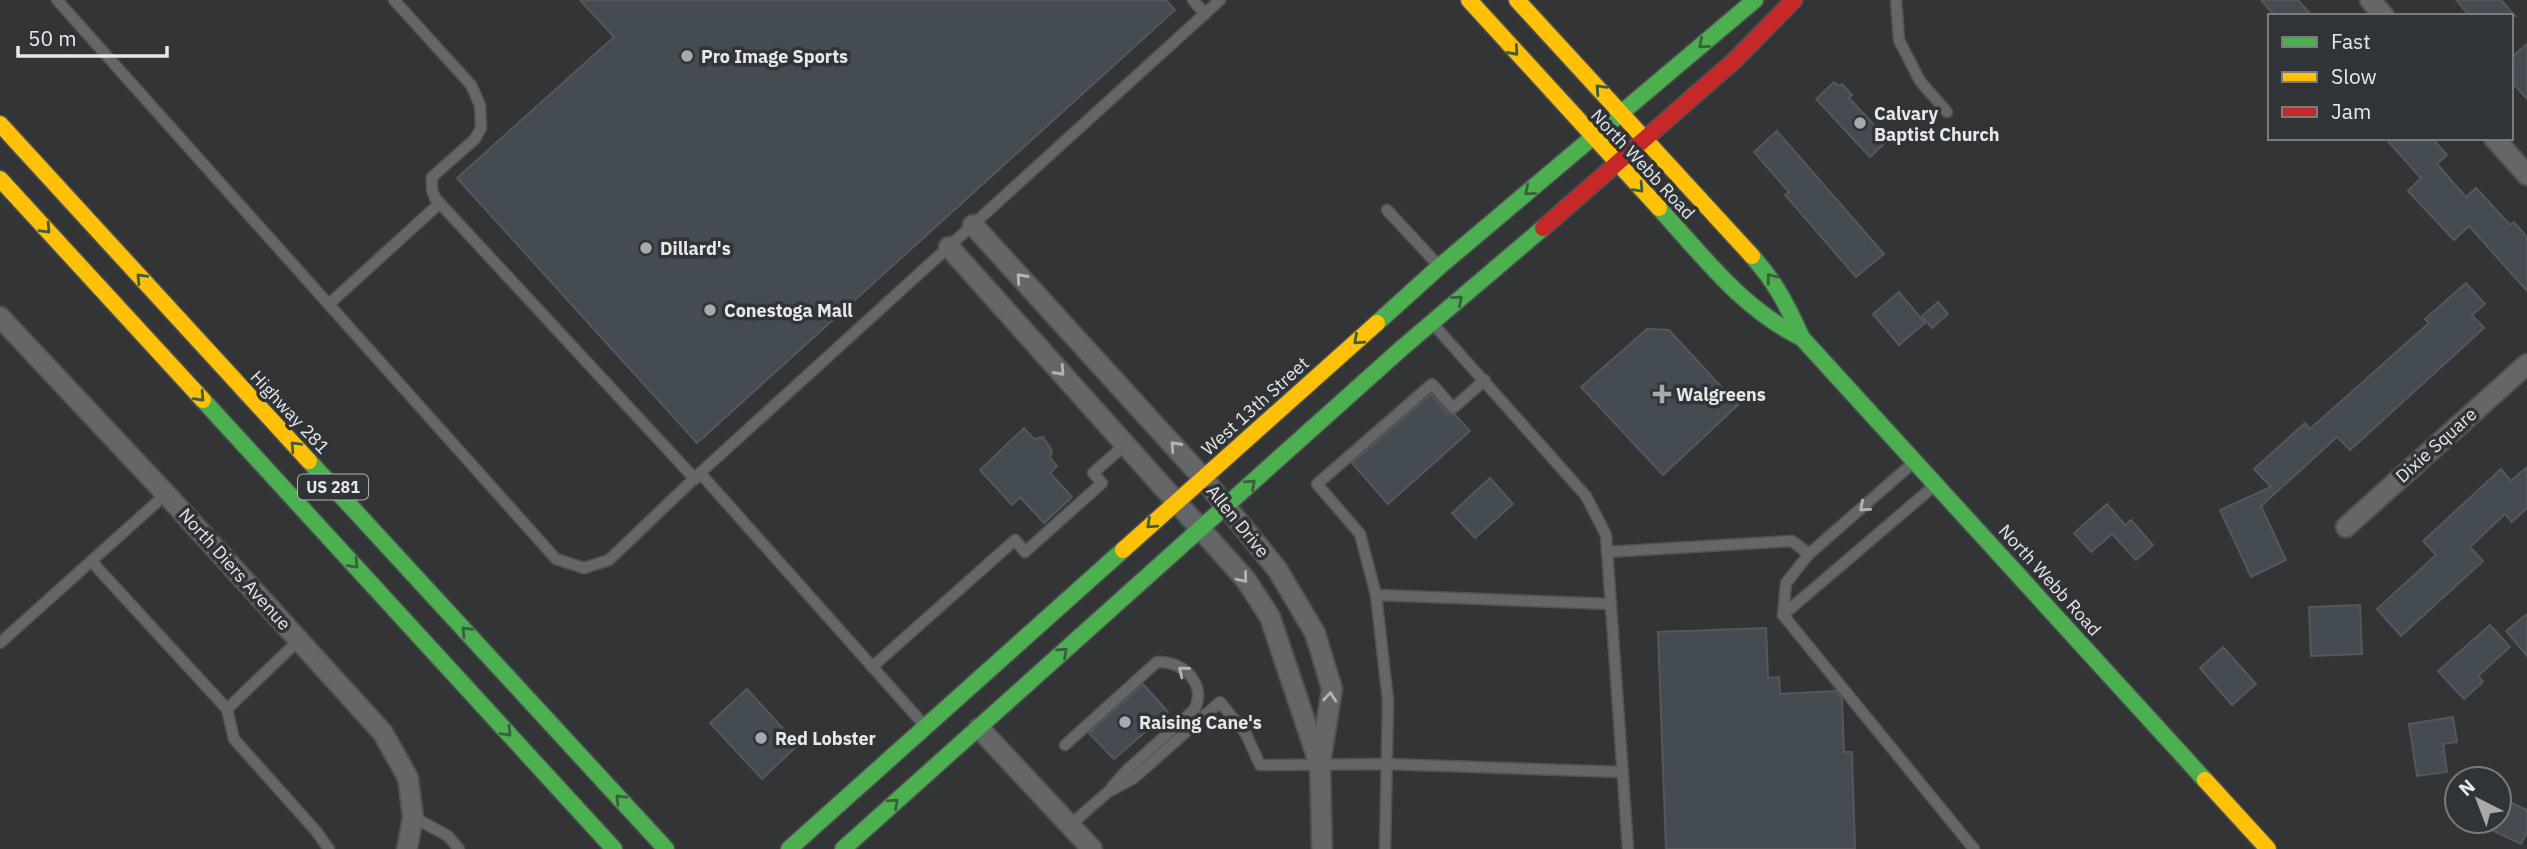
<svg xmlns="http://www.w3.org/2000/svg" width="2527" height="849" viewBox="0 0 2527 849" font-family="'IBM Plex Sans',sans-serif">
<style>
.building{fill:#444b53;stroke:#555759;stroke-width:2}
.lines{fill:none;stroke-linecap:round;stroke-linejoin:round}
.lane-casing{stroke:#4f5153;stroke-width:13}
.street-casing{stroke:#4f5153;stroke-width:23}
.fast-casing{stroke:#4f5153;stroke-width:19}
.slow-casing{stroke:#4f5153;stroke-width:19}
.jam-casing{stroke:#4f5153;stroke-width:19}
.lane{stroke:#656668;stroke-width:10}
.street{stroke:#656668;stroke-width:19}
.fast{stroke:#4caf50;stroke-width:16}
.slow{stroke:#ffc107;stroke-width:16}
.jam{stroke:#c62828;stroke-width:16}
.oneway{stroke:#3a5f40}
.oneway2{stroke:#b2b4b6}
.poi-dot{fill:#a7a9ab;stroke:#313437;stroke-width:2.5}
.labels{text-anchor:middle;dominant-baseline:central;stroke-width:7;stroke-linejoin:round;paint-order:stroke}
.shield{fill:#313437;stroke:#b0b2b4;stroke-width:2}
.shield-label{font-size:16px;font-weight:bold;fill:#e6e8ea}
.poi-label{font-size:18px;font-weight:bold;fill:#e6e8ea;stroke:#313437;text-anchor:start}
.street-label{font-size:18px;fill:#e6e8ea;stroke:#313437}
</style>
<rect width="100%" height="100%" fill="#323436"/>
<!-- building -->
<g class="building">
<path d="M580,0H1166L1175,10L697,443L457,178L614,37Z"/>
<path d="M2261,0H2298L2312,16H2275Z"/>
<path d="M2456,0H2501L2515,16H2470Z"/>
<path d="M2527,44V99L2511,81V58Z"/>
<path d="M1834,82L1839,86L1842,84L1852,95L1849,98L1888,140L1870,157L1816,99Z"/>
<path d="M1777,131L1884,254L1856,277L1785,195L1789,192L1754,152Z"/>
<path d="M2385,138H2432L2447,155L2437,164L2466,197L2476,188L2510,225L2514,222L2527,237V291L2469,226L2454,240L2408,191L2421,178Z"/>
<path d="M2466,283L2485,304L2472,315L2484,328L2350,450L2337,437L2261,506L2286,560L2251,577L2220,510L2271,487L2254,469L2305,423L2310,429L2429,323L2425,319Z"/>
<path d="M1899,292L1925,323L1899,345L1873,314Z"/>
<path d="M1938,302L1948,314L1932,328L1922,316Z"/>
<path d="M1647,329L1669,330L1738,405L1663,475L1581,387Z"/>
<path d="M1431,394L1447,413L1455,415L1470,431L1388,504L1352,463Z"/>
<path d="M1024,428L1034,439L1043,437L1052,451L1050,458L1057,466L1050,473L1072,497L1044,523L1020,497L1012,505L980,470Z"/>
<path d="M2527,467V508L2512,522L2505,514L2470,547L2483,561L2401,636L2377,609L2436,555L2423,541L2501,469L2511,481Z"/>
<path d="M1490,478L1513,504L1475,538L1452,513Z"/>
<path d="M2107,504L2125,525L2131,520L2153,545L2136,560L2112,534L2091,552L2074,533Z"/>
<path d="M2360,605L2362,654L2311,656L2309,607Z"/>
<path d="M2527,614V656L2506,631Z"/>
<path d="M2490,625L2510,647L2478,676L2483,682L2464,699L2438,671Z"/>
<path d="M1766,628L1768,678L1779,677L1780,694L1836,691L1842,699L1844,752H1852L1855,849H1666L1658,632Z"/>
<path d="M2223,647L2256,684L2232,705L2200,668Z"/>
<path d="M1143,684L1168,712L1114,759L1089,733Z"/>
<path d="M747,689L798,745L762,779L710,723Z"/>
<path d="M2453,717L2457,742L2443,744L2447,772L2417,776L2409,724Z"/>
<path d="M2499,797L2527,810V832L2521,844L2472,821H2499Z"/>
</g>
<g class="lines">
<!-- lane casing -->
<g class="lane-casing">
<g id="lane">
<path d="M57,0L556,559L584,568L609,560L700,473L1220,0"/>
<path d="M394,0L471,85L480,105L481,128L475,139L432,177V190L435,198L695,479"/>
<path d="M1193,0L1205,14"/>
<path d="M1896,0L1899,40L1920,81L1947,112"/>
<path d="M1387,210L1439,266"/>
<path d="M329,304L440,203"/>
<path d="M1434,325L1586,496L1606,535L1628,849"/>
<path d="M1914,462L1809,554L1786,583L1783,615L1974,849"/>
<path d="M700,473L925,726"/>
<path d="M1607,552L1792,541L1809,554"/>
<path d="M91,561L227,709L234,739L316,831L329,849"/>
<path d="M1376,595L1360,534L1317,484L1432,384L1453,408L1485,380"/>
<path d="M1783,615L1934,486"/>
<path d="M0,643L166,494"/>
<path d="M872,667L1015,540L1025,552L1102,483L1093,473L1125,445"/>
<path d="M227,709L299,640"/>
<path d="M1065,745L1157,662C1183,660 1208,685 1194,710L1127,770L1112,787"/>
<path d="M413,817L448,836L459,849"/>
<path d="M1070,825L1108,792L1134,778L1220,702L1246,734L1260,765L1386,764L1623,772"/>
<path d="M1385,849L1388,701L1376,595L1611,604"/>
</g>
</g>
<!-- street casing -->
<g class="street-casing">
<g id="street">
<path d="M2370,0L2384,16"/>
<path d="M2494,138L2527,175"/>
<path d="M973,225L1203,478L1277,569L1315,633L1332,689L1320,764L1322,849"/>
<path d="M949,247L1246,580L1270,617L1318,760"/>
<path d="M0,317L166,494L383,733L408,778L413,817L407,849"/>
<path d="M2346,527L2527,364"/>
<path d="M979,728L1092,849"/>
</g>
</g>
<!-- fast casing -->
<g class="fast-casing">
<g id="fast">
<path d="M1659,208C1703,256 1742,309 1802,338"/>
<path d="M1752,256C1776,283 1787,305 1802,338L2205,780"/>
<path d="M1377,323L1439,267L1755,0"/>
<path d="M203,400L614,849"/>
<path d="M309,461L666,849"/>
<path d="M789,849L1123,550"/>
<path d="M843,849L1402,348L1543,228"/>
</g>
</g>
<!-- slow casing -->
<g class="slow-casing">
<g id="slow">
<path d="M1469,0L1659,208"/>
<path d="M1517,0L1752,256"/>
<path d="M0,124L309,461"/>
<path d="M0,179L203,400"/>
<path d="M1123,550L1377,323"/>
<path d="M2205,780L2268,849"/>
</g>
</g>
<!-- jam casing -->
<g class="jam-casing">
<path id="jam" d="M1543,228L1735,60L1794,0"/>
</g>
<!-- lane -->
<use href="#lane" class="lane"/>
<!-- street -->
<use href="#street" class="street"/>
<!-- fast -->
<use href="#fast" class="fast"/>
<!-- slow -->
<use href="#slow" class="slow"/>
<!-- jam -->
<use href="#jam" class="jam"/>
</g>
<!-- one-way arrows -->
<defs><path id="oneway-chevron" d="M-2-3.5L2.5 0L-2 3.5" fill="none" stroke-width="1.6" stroke-linecap="round" stroke-linejoin="round" transform="scale(1.75)"/></defs>
<g class="oneway">
<use href="#oneway-chevron" transform="translate(1703 44) rotate(140)"/>
<use href="#oneway-chevron" transform="translate(1514 51) rotate(48)"/>
<use href="#oneway-chevron" transform="translate(1600 89) rotate(-133)"/>
<use href="#oneway-chevron" transform="translate(1639 188) rotate(47)"/>
<use href="#oneway-chevron" transform="translate(1529 191) rotate(140)"/>
<use href="#oneway-chevron" transform="translate(46 229) rotate(47)"/>
<use href="#oneway-chevron" transform="translate(141 278) rotate(-133)"/>
<use href="#oneway-chevron" transform="translate(1771 278) rotate(-128)"/>
<use href="#oneway-chevron" transform="translate(1458 300) rotate(-41)"/>
<use href="#oneway-chevron" transform="translate(1358 340) rotate(138)"/>
<use href="#oneway-chevron" transform="translate(200 397) rotate(47)"/>
<use href="#oneway-chevron" transform="translate(295 446) rotate(-133)"/>
<use href="#oneway-chevron" transform="translate(1251 484) rotate(-42)"/>
<use href="#oneway-chevron" transform="translate(1151 524) rotate(138)"/>
<use href="#oneway-chevron" transform="translate(354 564) rotate(47)"/>
<use href="#oneway-chevron" transform="translate(466 631) rotate(-133)"/>
<use href="#oneway-chevron" transform="translate(1063 652) rotate(-42)"/>
<use href="#oneway-chevron" transform="translate(507 732) rotate(47)"/>
<use href="#oneway-chevron" transform="translate(620 799) rotate(-133)"/>
<use href="#oneway-chevron" transform="translate(894 803) rotate(-42)"/>
</g>
<g class="oneway2">
<use href="#oneway-chevron" transform="translate(1021 278) rotate(-132)"/>
<use href="#oneway-chevron" transform="translate(1060 371) rotate(48)"/>
<use href="#oneway-chevron" transform="translate(1175 446) rotate(-132)"/>
<use href="#oneway-chevron" transform="translate(1864 507) rotate(139)"/>
<use href="#oneway-chevron" transform="translate(1243 578) rotate(51)"/>
<use href="#oneway-chevron" transform="translate(1183 671) rotate(-141)"/>
<use href="#oneway-chevron" transform="translate(1330 697) rotate(-85)"/>
</g>
<!-- markers -->
<g class="poi-dot">
<circle cx="687" cy="56" r="7"/>
<circle cx="1860" cy="123" r="7"/>
<circle cx="646" cy="248" r="7"/>
<circle cx="710" cy="310" r="7"/>
<path d="M1658.5 383.5h7v7h7v7h-7v7h-7v-7h-7v-7h7z"/>
<circle cx="1125" cy="722" r="7"/>
<circle cx="761" cy="738" r="7"/>
</g>
<g class="labels">
<!-- shield labels -->
<rect class="shield" x="298" y="474.5" width="70" height="25" rx="5"/>
<g class="shield-label">
<text x="333" y="487">US 281</text>
</g>
<!-- poi labels -->
<g class="poi-label">
<text x="701" y="56">Pro Image Sports</text>
<text x="1874" y="113">Calvary<tspan x="1874" dy="21">Baptist Church</tspan></text>
<text x="660" y="248">Dillard's</text>
<text x="724" y="310">Conestoga Mall</text>
<text x="1676" y="394">Walgreens</text>
<text x="1139" y="722">Raising Cane's</text>
<text x="775" y="738">Red Lobster</text>
</g>
<!-- street labels -->
<g class="street-label">
<text transform="translate(1643 164) rotate(47)">North Webb Road</text>
<text transform="translate(1255 406) rotate(-42)">West 13th Street</text>
<text transform="translate(290 412) rotate(47)">Highway 281</text>
<text transform="translate(2436 445) rotate(-42)">Dixie Square</text>
<text transform="translate(1238 521) rotate(51)">Allen Drive</text>
<text transform="translate(235 569) rotate(48)">North Diers Avenue</text>
<text transform="translate(2050 580) rotate(48)">North Webb Road</text>
</g>
</g>
<!-- legend -->
<rect x="2268" y="14" width="245" height="126" fill="#313437" stroke="#797c7f" stroke-width="2"/>
<rect x="2282" y="37" width="35" height="10" fill="#4caf50" stroke="#797c7f" stroke-width="2"/>
<text x="2331" y="49" font-size="21" fill="#e6e8ea">Fast</text>
<rect x="2282" y="72" width="35" height="10" fill="#ffc107" stroke="#797c7f" stroke-width="2"/>
<text x="2331" y="84" font-size="21" fill="#e6e8ea">Slow</text>
<rect x="2282" y="107" width="35" height="10" fill="#c62828" stroke="#797c7f" stroke-width="2"/>
<text x="2331" y="119" font-size="21" fill="#e6e8ea">Jam</text>
<!-- north arrow -->
<g transform="translate(2478 800) rotate(318)"><circle r="33" fill="#313437" stroke="#797c7f" stroke-width="2"/>
<path d="M0-5L12 26L0 18L-12 26Z" fill="#a7a9ab"/>
<text y="-10" font-size="19" font-weight="bold" text-anchor="middle" fill="#e6e8ea">N</text>
</g>
<!-- scale -->
<path d="M18 46v10h149v-10" fill="none" stroke="#e6e8ea" stroke-width="3.5"/>
<text x="28" y="46" font-size="21" fill="#e6e8ea" stroke="#313437" stroke-width="5" paint-order="stroke">50 m</text>
</svg>
